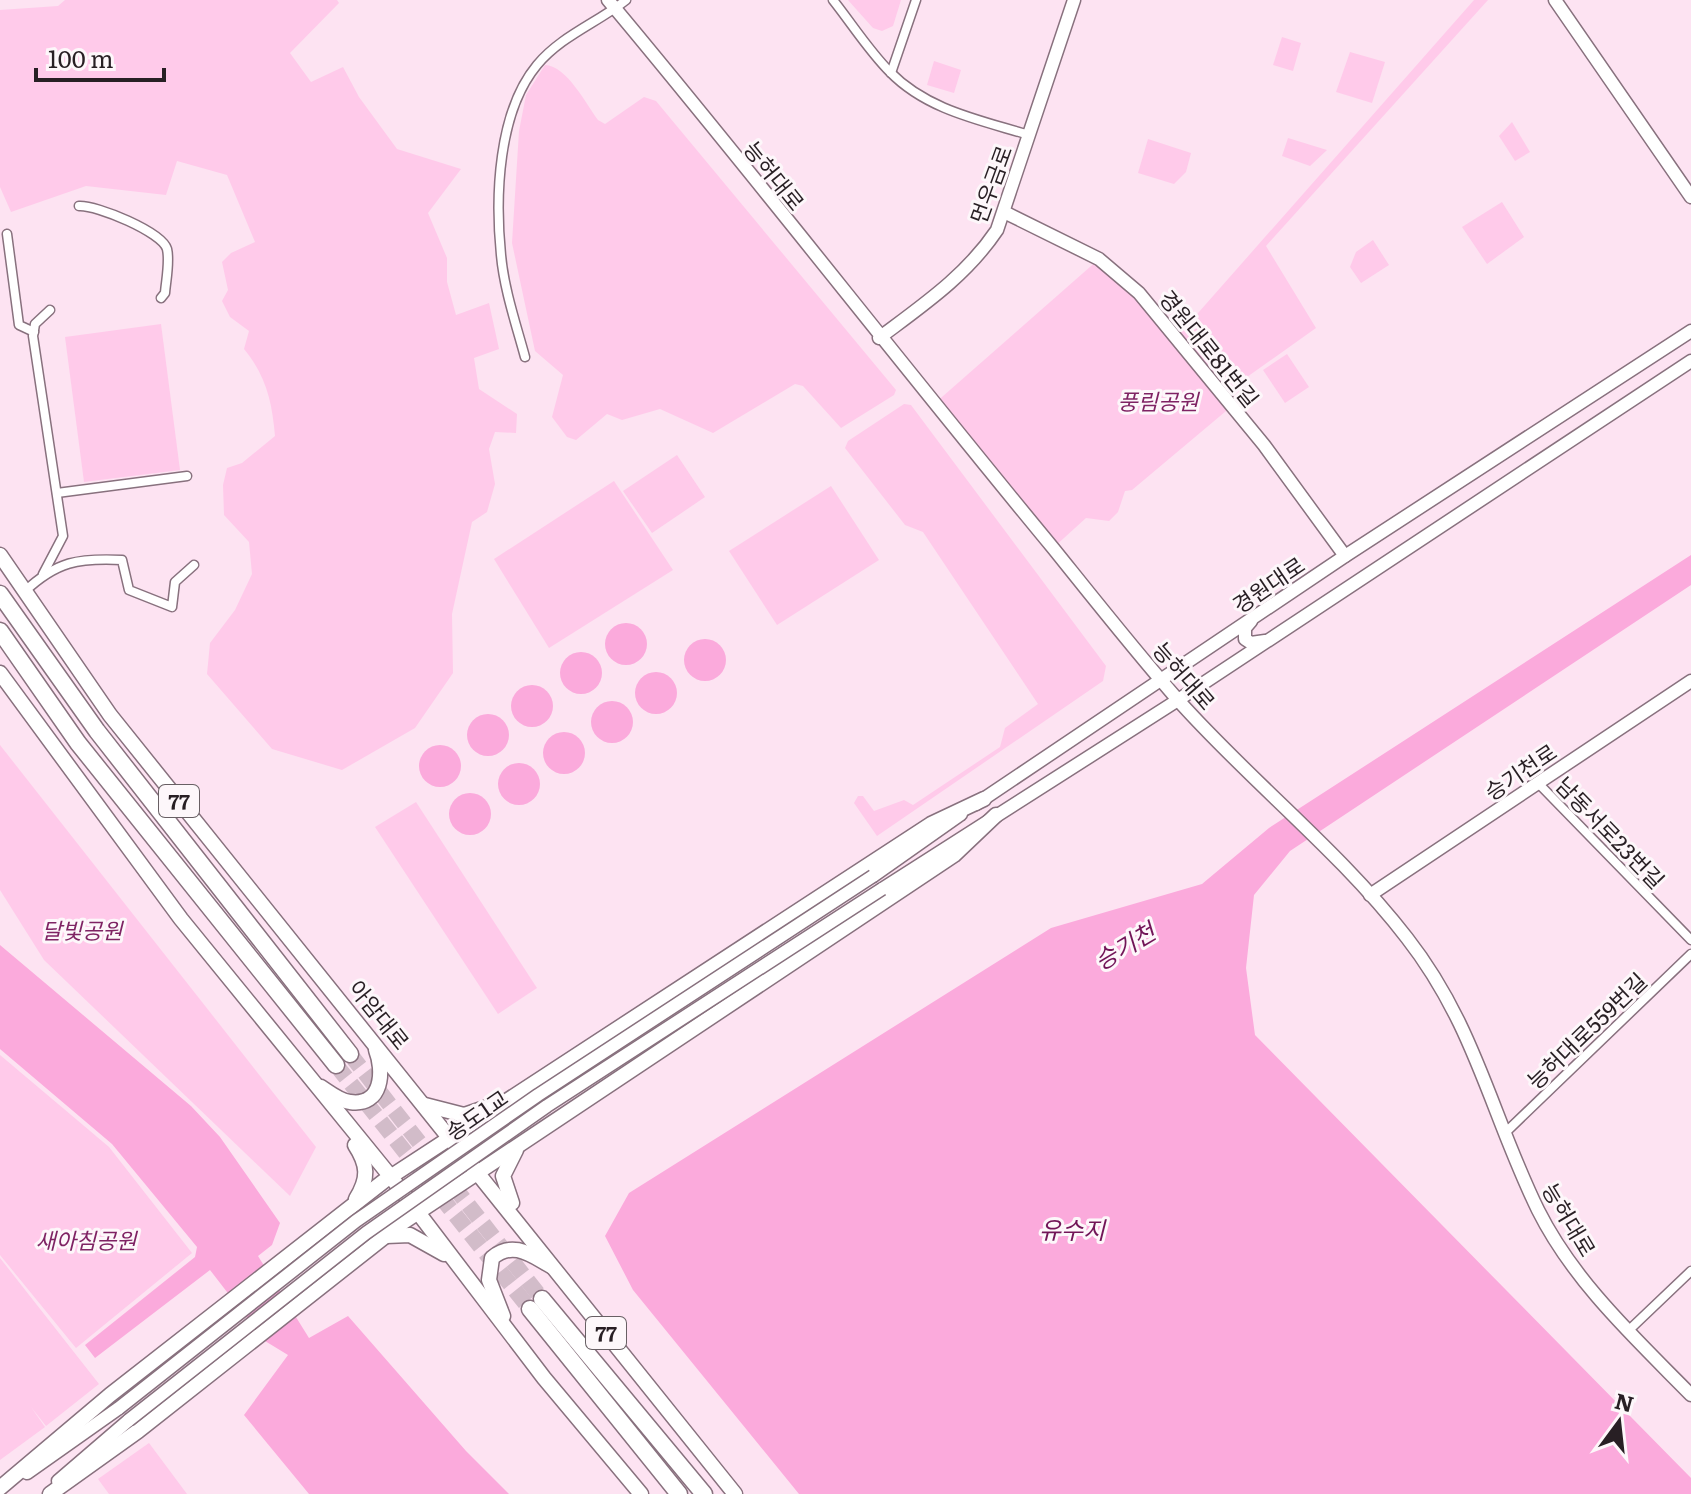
<svg xmlns="http://www.w3.org/2000/svg" width="1691" height="1494" viewBox="0 0 1691 1494" font-family="Literata,'Noto Sans KR',serif">
<style>
.green{fill:#ffcaea}
.water{fill:#fbaadc}
.lines{fill:none;stroke-linecap:round;stroke-linejoin:round}
.highway-tunnel{stroke:#d2bcc9;stroke-width:16;stroke-dasharray:16 8;stroke-linecap:butt}
.street-casing{stroke:#88717e;stroke-width:11}
.secondary-casing{stroke:#88717e;stroke-width:15}
.primary-casing{stroke:#88717e;stroke-width:17}
.highway-casing{stroke:#88717e;stroke-width:19}
.street{stroke:#fff;stroke-width:8}
.secondary{stroke:#fff;stroke-width:12}
.primary{stroke:#fff;stroke-width:14}
.highway{stroke:#fff;stroke-width:16}
.secondary-bridge-casing{stroke:#88717e;stroke-width:15;stroke-linecap:butt}
.secondary-bridge{stroke:#fff;stroke-width:12}
.labels{text-anchor:middle;dominant-baseline:central;stroke-width:6;stroke-linejoin:round;paint-order:stroke}
.shield{fill:#fdf7fa;stroke:#686064;stroke-width:2}
.shield-label{font-size:20px;font-weight:bold;fill:#281f24}
.street-label{font-size:22px;fill:#281f24;stroke:#fdf7fa}
.park-label{font-size:22px;font-style:italic;fill:#7f2364;stroke:#fdf7fa}
.water-label{font-size:24px;font-style:italic;fill:#721558;stroke:#fdf7fa}
</style>
<rect width="100%" height="100%" fill="#fde3f2"/>
<!-- green -->
<g class="green">
<path d="M65,0H337L339,3L290,53L311,82L343,67L359,97L397,149L461,169L428,213L447,258V282L456,315L489,303L499,349L474,358L479,389L517,414L516,433L495,432L489,449L495,484L487,512L472,522L452,614L453,673L415,728L342,770L272,749L207,674L210,643L235,610L252,574L249,542L224,515L223,485L227,468L242,463L275,436C272,401 266,376 244,349L249,331L230,317L222,301L228,290L222,262L231,253L255,242L227,175L177,161L166,195L86,186L11,212L0,187V10L58,6Z"/>
<path d="M848,0H901L893,26L882,31L873,28Z"/>
<path d="M1474,0H1488L1266,246L1316,328L1223,394L1232,406L1132,490L1125,491L1118,512L1109,521L1086,518L1053,548L934,404L1099,259L1176,338Z"/>
<path d="M1282,37L1301,43L1293,71L1273,65Z"/>
<path d="M1350,52L1385,62L1372,103L1336,92Z"/>
<path d="M934,61L961,70L954,93L927,85Z"/>
<path d="M545,65C567,66 586,104 598,120L605,124L644,97L656,101L896,390L894,395L841,428L803,386L795,384L713,433L660,409L622,420L607,414L576,440L567,437L552,417L563,375L535,351L512,243L519,131L526,95Z"/>
<path d="M1512,122L1530,152L1515,161L1499,136Z"/>
<path d="M1288,138L1327,150L1310,166L1282,156Z"/>
<path d="M1148,139L1191,153L1186,172L1174,184L1138,173Z"/>
<path d="M1502,202L1524,237L1487,264L1462,227Z"/>
<path d="M1373,240L1389,265L1361,283L1350,267L1356,252Z"/>
<path d="M161,324L180,470L84,482L65,337Z"/>
<path d="M1287,354L1309,387L1285,403L1263,370Z"/>
<path d="M904,404L911,405L1106,666L1103,681L877,836L854,803L858,796H863L874,811L904,800L913,805L1000,747L1005,728L1038,704L923,532L905,525L845,448L848,441Z"/>
<path d="M677,455L705,497L652,533L623,491Z"/>
<path d="M614,481L673,570L549,648L494,559Z"/>
<path d="M831,486L879,560L777,625L729,551Z"/>
<path d="M0,745L316,1147L290,1196L44,960L0,890Z"/>
<path d="M416,802L537,988L498,1014L375,827Z"/>
<path d="M0,1055L109,1147L192,1253L76,1348L0,1255Z"/>
<path d="M0,1258L99,1384L46,1426L31,1407L45,1427L0,1460Z"/>
<path d="M149,1443L187,1494H109L98,1479Z"/>
</g>
<!-- water -->
<g class="water">
<path d="M1691,555V585L1290,851L1254,895L1246,968L1255,1035L1691,1478V1494H799L633,1290L605,1236L629,1193L1051,928L1202,884L1269,828Z"/>
<circle cx="626" cy="644" r="21"/>
<circle cx="705" cy="660" r="21"/>
<circle cx="581" cy="673" r="21"/>
<circle cx="656" cy="693" r="21"/>
<circle cx="532" cy="706" r="21"/>
<circle cx="612" cy="722" r="21"/>
<circle cx="488" cy="735" r="21"/>
<circle cx="564" cy="753" r="21"/>
<circle cx="440" cy="766" r="21"/>
<circle cx="519" cy="784" r="21"/>
<circle cx="470" cy="814" r="21"/>
<path d="M0,945L191,1106L220,1137L280,1223L272,1245L258,1256L309,1338L348,1316L466,1451L509,1494H309L244,1415L288,1355L265,1341L210,1270L95,1358L85,1345L195,1257L197,1247L112,1144L0,1049Z"/>
</g>
<g class="lines">
<!-- highway-tunnel -->
<g class="highway-tunnel">
<path d="M350,1054L542,1299"/>
<path d="M336,1065L530,1309"/>
</g>
<!-- street casing -->
<g class="street-casing">
<g id="street">
<path d="M833,0C852,24 869,51 890,72C927,110 980,120 1029,135"/>
<path d="M891,73L916,0"/>
<path d="M79,206C97,205 162,232 167,249C170,262 166,280 165,293L161,298"/>
<path d="M7,234L19,325L34,332"/>
<path d="M525,357C516,324 504,289 501,255C495,196 498,112 537,65C561,36 597,23 626,0"/>
<path d="M57,493L187,476"/>
<path d="M43,574L63,536L33,336L35,324L50,310"/>
<path d="M24,592C57,561 78,558 122,560L129,590L172,607L175,582L194,565"/>
<path d="M1538,783L1691,940"/>
<path d="M1506,1132L1691,954"/>
<path d="M1628,1331L1691,1271"/>
</g>
</g>
<!-- secondary casing -->
<g class="secondary-casing">
<g id="secondary">
<path d="M608,0C759,180 903,367 1053,548C1094,599 1135,651 1178,700C1251,782 1340,851 1407,938C1475,1025 1491,1114 1538,1210C1574,1282 1635,1338 1691,1395"/>
<path d="M1555,0L1691,197"/>
<path d="M1004,212L1099,259L1139,293L1264,445L1345,556"/>
<path d="M879,338C923,305 966,276 997,230L1074,0"/>
<path d="M1251,621L1245,628V639L1251,643L1265,641"/>
<path d="M976,804L1345,556L1691,331"/>
<path d="M873,876L961,814"/>
<path d="M882,889L1178,700L1691,361"/>
<path d="M1370,895L1691,681"/>
<path d="M27,1473L119,1408"/>
<path d="M58,1481L129,1420"/>
</g>
</g>
<!-- primary casing -->
<g class="primary-casing">
<g id="primary">
<path d="M0,555L110,715L735,1494"/>
<path d="M0,673L181,919L391,1177L544,1378L641,1494"/>
<path d="M321,1087C330,1093 340,1101 350,1102C383,1107 384,1070 376,1050"/>
<path d="M425,1105L464,1115L496,1104"/>
<path d="M355,1145C368,1165 369,1178 356,1199"/>
<path d="M512,1203L503,1176L516,1150"/>
<path d="M386,1236L410,1235L444,1254"/>
<path d="M503,1316L489,1280L492,1258C513,1240 531,1255 551,1266"/>
<path d="M0,1488L110,1395L384,1181L931,824L984,799"/>
<path d="M50,1494L138,1431L402,1223L954,855L996,815"/>
</g>
</g>
<!-- highway casing -->
<g class="highway-casing">
<g id="highway">
<path d="M0,594L97,731L350,1054"/>
<path d="M0,631L78,743L336,1065"/>
<path d="M542,1299L704,1494"/>
<path d="M530,1309L679,1494"/>
</g>
</g>
<!-- street -->
<use href="#street" class="street"/>
<!-- secondary -->
<use href="#secondary" class="secondary"/>
<!-- primary -->
<use href="#primary" class="primary"/>
<!-- highway -->
<use href="#highway" class="highway"/>
<!-- secondary-bridge casing -->
<g class="secondary-bridge-casing">
<g id="secondary-bridge">
<path d="M119,1408L356,1221L538,1095L873,876"/>
<path d="M129,1420L366,1233L547,1106L882,889"/>
</g>
</g>
<!-- secondary-bridge -->
<use href="#secondary-bridge" class="secondary-bridge"/>
</g>
<g class="labels">
<!-- shield labels -->
<g class="shield">
<rect x="159" y="785" width="40" height="32" rx="6"/>
<rect x="586" y="1317" width="40" height="32" rx="6"/>
</g>
<g class="shield-label">
<text x="179" y="801">77</text>
<text x="606" y="1333">77</text>
</g>
<!-- street labels -->
<g class="street-label">
<text transform="translate(775 175) rotate(51)">능허대로</text>
<text transform="translate(990 184) rotate(-70)">먼우금로</text>
<text transform="translate(1210 348) rotate(51)">경원대로81번길</text>
<text transform="translate(1268 584) rotate(-34)">경원대로</text>
<text transform="translate(1185 675) rotate(49)">능허대로</text>
<text transform="translate(1520 771) rotate(-34)">승기천로</text>
<text transform="translate(1611 832) rotate(46)">남동서로23번길</text>
<text transform="translate(380 1014) rotate(51)">아암대로</text>
<text transform="translate(1586 1030) rotate(-44)">능허대로559번길</text>
<text transform="translate(476 1114) rotate(-35)">송도1교</text>
<text transform="translate(1570 1219) rotate(59)">능허대로</text>
</g>
<!-- park labels -->
<g class="park-label">
<text x="1158" y="400">풍림공원</text>
<text x="82" y="929">달빛공원</text>
<text x="86" y="1239">새아침공원</text>
</g>
<!-- water labels -->
<g class="water-label">
<text transform="translate(1124 945) rotate(-31)">승기천</text>
<text x="1072" y="1228">유수지</text>
</g>
</g>
<!-- north arrow -->
<g transform="translate(1619 1422) rotate(15)" stroke="#fdf7fa" stroke-width="6" paint-order="stroke">
<path d="M0-6L14 30L0 20L-14 30Z" fill="#281f24"/>
<text y="-12" font-size="22" font-weight="bold" text-anchor="middle" fill="#281f24">N</text>
</g>
<!-- scale -->
<path d="M36 68v12h128v-12" fill="none" stroke="#281f24" stroke-width="4"/>
<text x="48" y="68" font-size="24" fill="#281f24" stroke="#fdf7fa" stroke-width="6" paint-order="stroke">100 m</text>
</svg>
